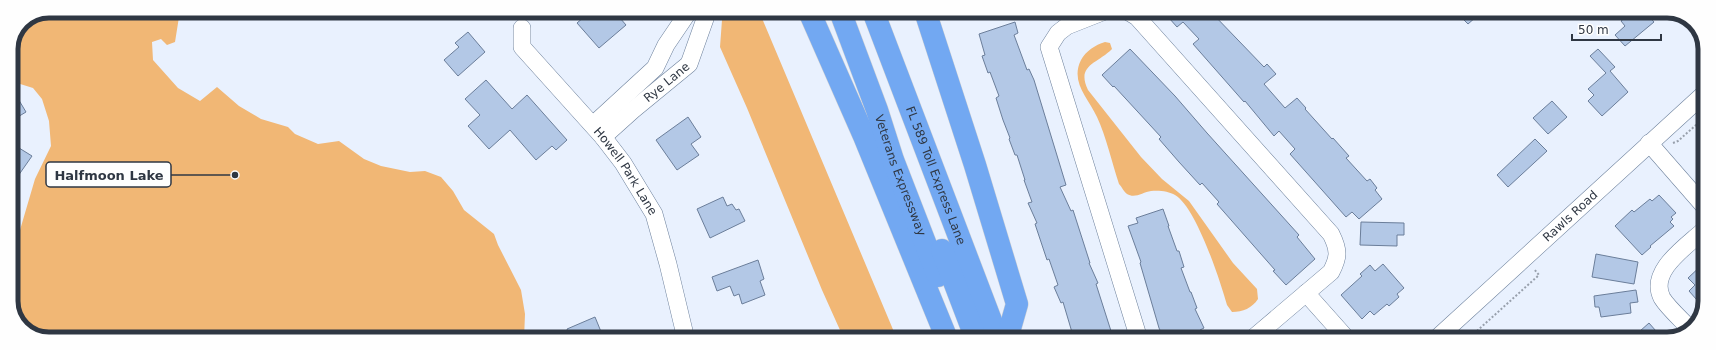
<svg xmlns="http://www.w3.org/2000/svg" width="1716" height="350" viewBox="0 0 1716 350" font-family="'DejaVu Sans',sans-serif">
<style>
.water{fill:#f1b775}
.building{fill:#b3c8e6;stroke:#6b7e9a}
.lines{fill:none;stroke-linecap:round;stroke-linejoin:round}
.minor-casing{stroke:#6d819c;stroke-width:18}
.highway-casing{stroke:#cdcfd2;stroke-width:23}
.path{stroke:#98a0ac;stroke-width:2;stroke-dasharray:2 2;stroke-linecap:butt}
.minor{stroke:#fff;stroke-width:17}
.highway{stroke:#72a8f2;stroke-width:22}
.labels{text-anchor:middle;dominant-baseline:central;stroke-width:3;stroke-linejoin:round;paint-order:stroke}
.street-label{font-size:12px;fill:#2f3743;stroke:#fefefe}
.rim{fill:none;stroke:#2f3743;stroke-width:5}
.leader{fill:none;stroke:#2f3743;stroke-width:1.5}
.callout-dot{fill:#2f3743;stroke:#fefefe;stroke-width:1.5}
.callout{fill:#fefefe;stroke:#2f3743;stroke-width:1.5}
.callout-label{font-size:13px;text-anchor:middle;font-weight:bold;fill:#2f3743}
</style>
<rect width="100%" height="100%" fill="#e9f1fe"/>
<!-- water -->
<g class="water">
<path d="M49,11H181L179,17L175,42L167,45L161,39L152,42L153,60L178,88L200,101L217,87L239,106L261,119L288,127L295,134L318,144L339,141L364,159L381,166L410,172L425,171L441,177L453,191L464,210L494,234L498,245L521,290L525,314L524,339L42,338L22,328L11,305V248L20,230L35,179L51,146L49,121L42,99L33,88L17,83L11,84V49L22,22Z"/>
<path d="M735,11H759L897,339H844L822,290L747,108L720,47L722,20Z"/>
<path d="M1105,42L1110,43L1112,49C1097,64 1076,65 1088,90L1141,157L1162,179L1189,201L1233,263L1257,289L1258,299C1252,308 1243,312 1232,312L1227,305C1220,280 1196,207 1175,195C1169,191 1158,190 1151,191C1143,192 1135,199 1127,194C1124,192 1122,187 1119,184C1112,163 1106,136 1097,117C1088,98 1070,82 1081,60C1086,51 1095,45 1105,42Z"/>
</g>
<!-- building -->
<g class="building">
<path d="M591,11H614L626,25L599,48L577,23Z"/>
<path d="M1174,11L1211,12L1264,67L1267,64L1276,74L1264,84L1285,108L1297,98L1306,108L1305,109L1332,139L1333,138L1349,156L1346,158L1367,181L1370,179L1377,188L1375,190L1382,199L1359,219L1352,212L1346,217L1290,154L1295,149L1279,131L1274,136L1245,101L1244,102L1193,44L1199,39L1183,22L1177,27L1169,18L1175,12Z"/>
<path d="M1456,12H1470L1476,17L1468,24Z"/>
<path d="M1632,12H1645L1654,22L1625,46L1615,35L1625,26L1621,21Z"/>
<path d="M1015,22L1018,33L1014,35L1027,70L1029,69L1034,80L1066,185L1060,187L1071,211L1073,210L1090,263H1089L1098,283L1096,284L1111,331L1104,333L1106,339H1074L1063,302L1061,303L1054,287L1058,285L1049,259L1047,260L1035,224L1037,223L1028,203L1032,202L1024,180H1025L1017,155H1015L1009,139L1010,138L1003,120L996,98L999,96L990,72L988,73L982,56L985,55L979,34Z"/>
<path d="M468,32L485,52L458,76L444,60L459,47L455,43Z"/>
<path d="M1130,49L1175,96L1207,133L1299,235L1297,237L1315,259L1286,285L1273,271L1275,270L1217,204L1219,202L1202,183L1200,185L1179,162L1159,139L1161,137L1114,86L1113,87L1102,75Z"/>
<path d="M1598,49L1615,67L1610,71L1628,92L1602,116L1588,101L1594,95L1588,89L1606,73L1590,56Z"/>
<path d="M486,80L512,109L527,95L567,140L556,150L552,146L536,160L510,130L489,149L468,126L480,115L465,99Z"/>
<path d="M11,87L26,112L11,121Z"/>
<path d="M1552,101L1567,117L1548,134L1533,118Z"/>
<path d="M688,117L701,137L691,144L699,155L677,170L656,140Z"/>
<path d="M1535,139L1547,151L1508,187L1497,175Z"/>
<path d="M11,143L32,156L11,186Z"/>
<path d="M1659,195L1676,213L1671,217L1673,219L1670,222L1674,226L1650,246L1651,247L1642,255L1615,226L1632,210L1634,212L1650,199L1652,201Z"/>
<path d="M723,197L727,206L732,204L736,210L739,209L745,221L710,238L697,209Z"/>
<path d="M1163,209L1169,226H1168L1177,251H1179L1184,267L1181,268L1190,292H1191L1197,308L1195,309L1204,328L1200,330L1203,339H1164L1159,328L1140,263L1141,262L1128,226L1138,223L1136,218Z"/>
<path d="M1361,222L1404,223V235H1397V246L1360,245Z"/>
<path d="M1596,254L1638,262L1634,284L1592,277Z"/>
<path d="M758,260L764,279L760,281L765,295L742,304L739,294L734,296L730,286L717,291L712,277Z"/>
<path d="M1704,263V308L1689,291L1695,285L1688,278Z"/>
<path d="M1383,264L1404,288L1397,294L1399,297L1389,306L1387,304L1374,315L1370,311L1362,319L1341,295L1362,276L1360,274L1370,265L1375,271Z"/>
<path d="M1636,290L1638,302L1630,303L1631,313L1601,317L1599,307H1595L1594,296Z"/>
<path d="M595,317L604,339H570L567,329Z"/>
<path d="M1649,323L1663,339H1631Z"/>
</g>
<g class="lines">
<!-- minor casing -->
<g class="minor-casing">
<g id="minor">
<path d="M1105,11L1067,26L1058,33L1049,47L1139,339"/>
<path d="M1127,11L1137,17L1331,234C1339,250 1339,257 1331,272L1252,339"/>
<path id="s1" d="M522,28V47L603,137L623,163L654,214L668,264L686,339"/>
<path d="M593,125L655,68L666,45L689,11"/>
<path id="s2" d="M603,137L633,110L689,64L705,19V11"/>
<path d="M1649,143L1704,206"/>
<path d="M1306,293L1347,339"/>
<path d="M1691,330C1683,321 1668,308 1662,298C1648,271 1687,246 1704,230"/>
<path id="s3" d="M1436,339L1705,93"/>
</g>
</g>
<!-- highway casing -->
<g class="highway-casing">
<g id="highway">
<path d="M809,11L864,136L947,339"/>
<path id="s4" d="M840,11L877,110L893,160L938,276"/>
<path id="s5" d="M873,11L998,339"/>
<path d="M925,11L975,165L1017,304L1009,332"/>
<path d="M942,250L976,339"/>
</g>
</g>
<!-- path -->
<g class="path">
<path d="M1673,143L1678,141L1705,117"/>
<path d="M1468,339L1539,275L1534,269"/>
</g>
<!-- minor -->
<use href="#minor" class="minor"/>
<!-- highway -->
<use href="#highway" class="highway"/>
</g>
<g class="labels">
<!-- street labels -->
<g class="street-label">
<text stroke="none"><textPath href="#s2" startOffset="84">Rye Lane</textPath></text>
<text stroke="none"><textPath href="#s1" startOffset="181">Howell Park Lane</textPath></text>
<text stroke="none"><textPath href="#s4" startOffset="175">Veterans Expressway</textPath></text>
<text stroke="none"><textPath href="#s5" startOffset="176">FL 589 Toll Express Lane</textPath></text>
<text stroke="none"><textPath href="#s3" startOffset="182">Rawls Road</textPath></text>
</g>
</g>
<!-- crop -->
<path d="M0 0H1716V350H0ZM49 18H1667A31 31 0 0 1 1698 49V301A31 31 0 0 1 1667 332H49A31 31 0 0 1 18 301V49A31 31 0 0 1 49 18Z" fill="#fefefe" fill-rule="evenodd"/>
<path class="rim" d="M49 18H1667A31 31 0 0 1 1698 49V301A31 31 0 0 1 1667 332H49A31 31 0 0 1 18 301V49A31 31 0 0 1 49 18Z"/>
<!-- callouts -->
<path class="leader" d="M235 175L171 175"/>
<circle class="callout-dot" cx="235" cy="175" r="4"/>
<rect class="callout" x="46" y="162" width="125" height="25" rx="4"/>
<g class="callout-label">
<text x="109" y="180">Halfmoon Lake</text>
</g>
<!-- scale -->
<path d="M1572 34v6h89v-6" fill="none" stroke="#2f3743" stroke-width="2"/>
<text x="1578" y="34" font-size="12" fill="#2f3743" stroke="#fefefe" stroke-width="3" paint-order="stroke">50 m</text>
</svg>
